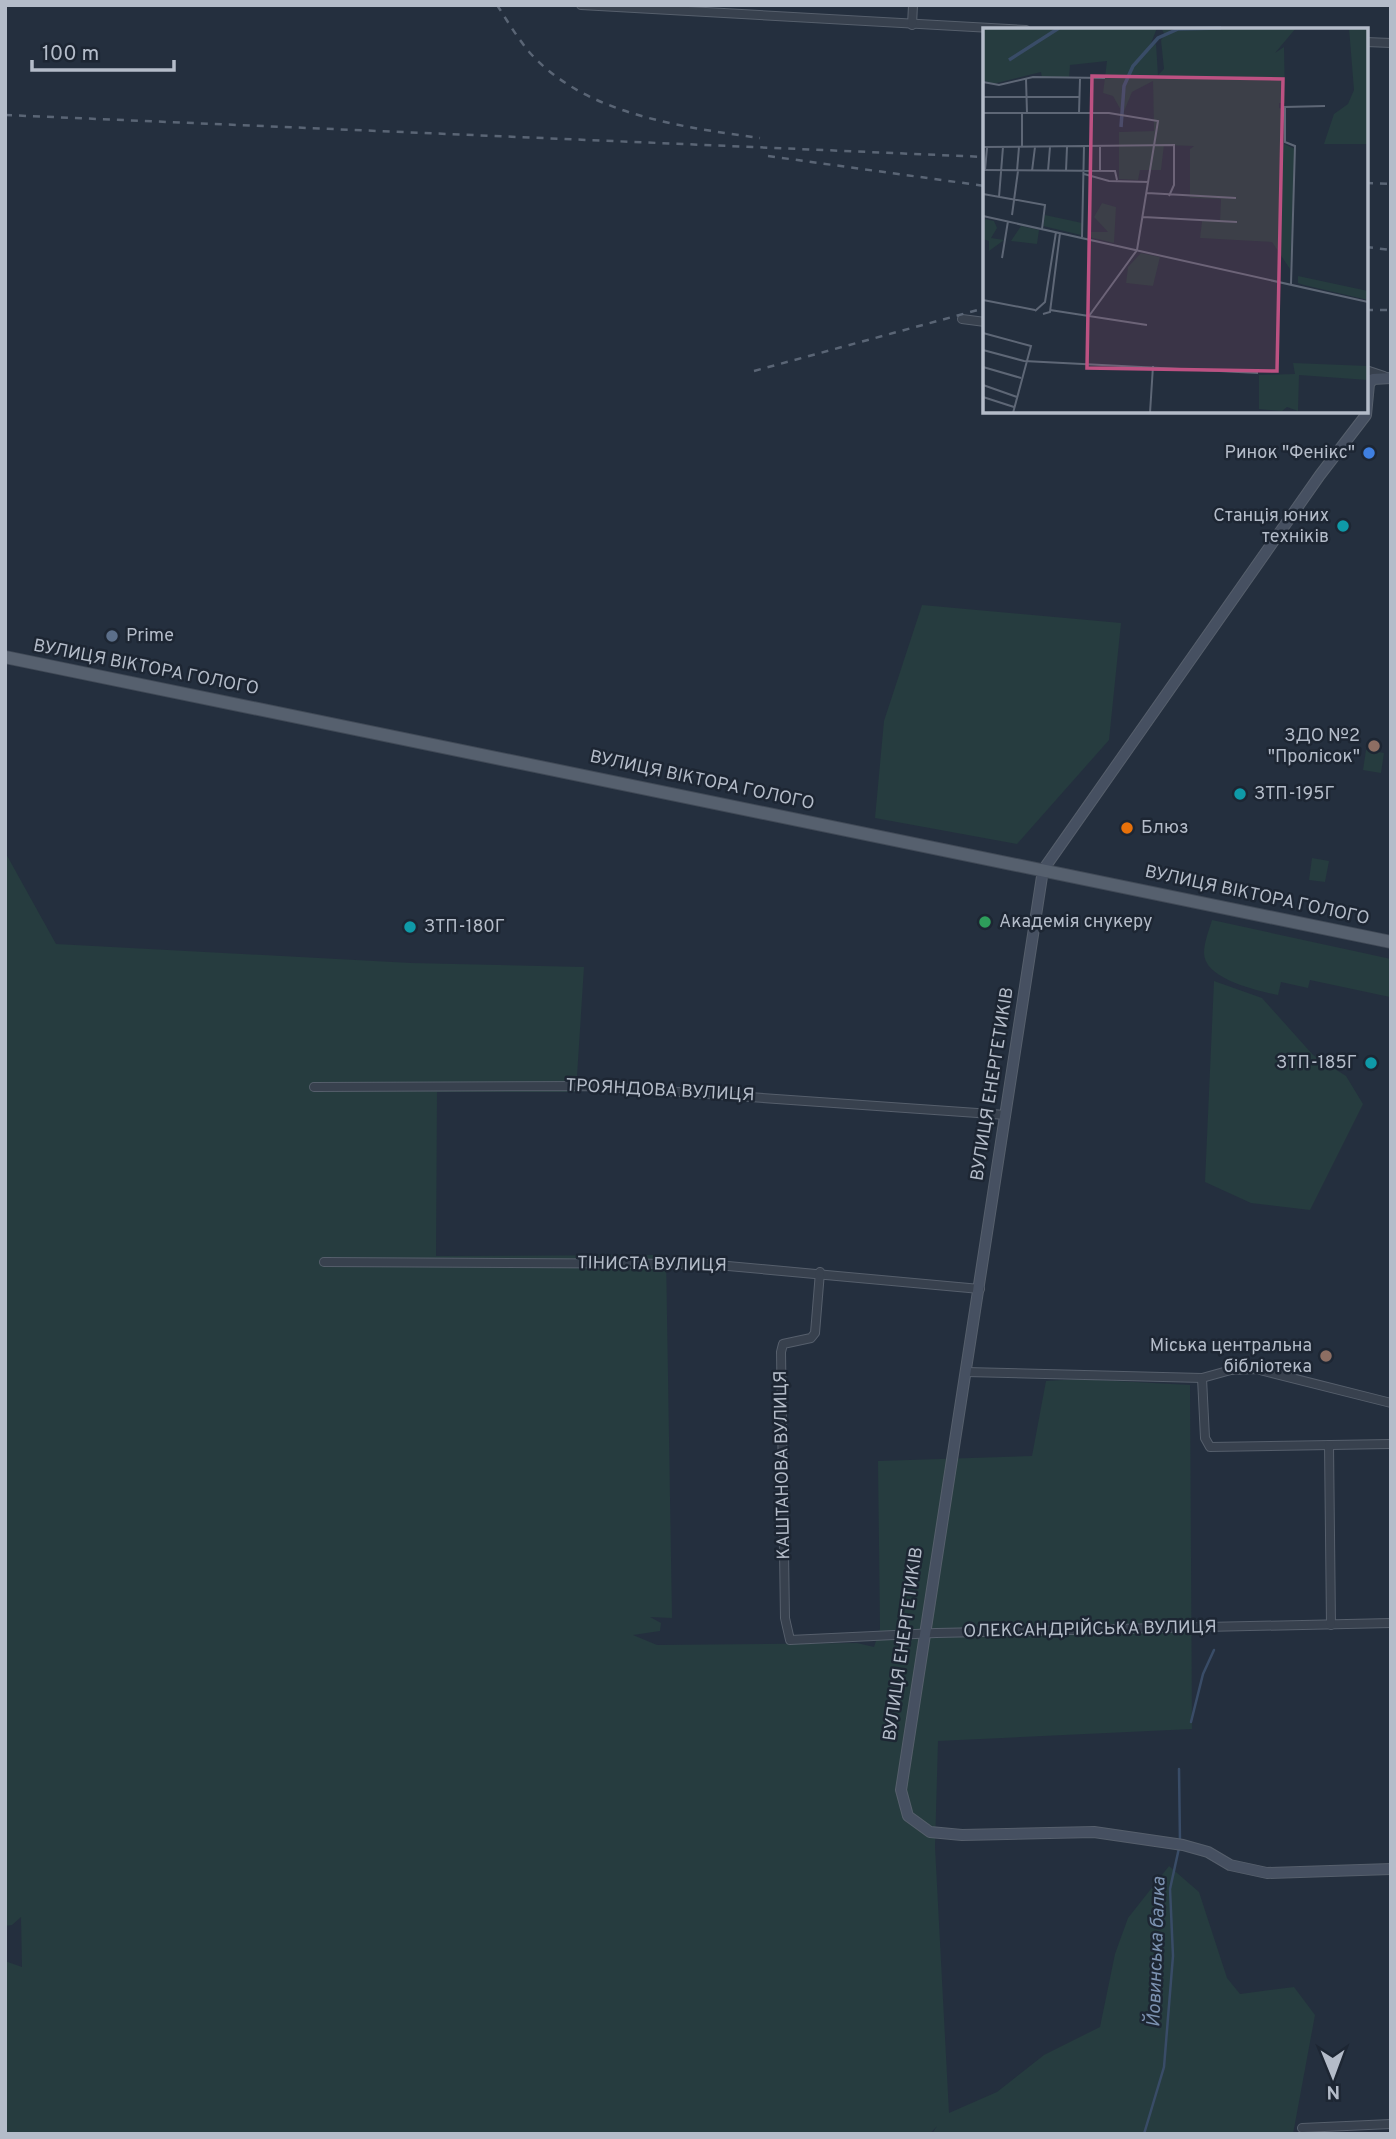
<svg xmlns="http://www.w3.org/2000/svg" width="1396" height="2139" viewBox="0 0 1396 2139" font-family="Overpass,sans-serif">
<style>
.green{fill:#263c3f}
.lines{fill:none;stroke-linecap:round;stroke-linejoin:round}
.stream{stroke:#394c67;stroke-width:2.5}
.street-casing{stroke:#565f6c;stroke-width:10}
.secondary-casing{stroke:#565f6c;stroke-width:12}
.primary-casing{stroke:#414a57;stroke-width:14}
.street{stroke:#38414e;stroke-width:8}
.secondary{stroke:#465061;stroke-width:10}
.primary{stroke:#56606e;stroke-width:12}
.rail{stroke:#5a6575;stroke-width:2.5;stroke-dasharray:7 7;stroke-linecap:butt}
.shop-dot{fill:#3f7fe0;stroke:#1d2633;stroke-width:2.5}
.culture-dot{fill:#0f9aa8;stroke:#1d2633;stroke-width:2.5}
.service-dot{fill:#5c6f8a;stroke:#1d2633;stroke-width:2.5}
.education-dot{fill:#8d6e63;stroke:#1d2633;stroke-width:2.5}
.food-dot{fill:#e8710a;stroke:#1d2633;stroke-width:2.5}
.leisure-dot{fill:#2e9e5b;stroke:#1d2633;stroke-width:2.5}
.labels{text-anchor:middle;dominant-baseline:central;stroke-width:5;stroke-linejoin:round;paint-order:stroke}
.poi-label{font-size:18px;fill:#b4bcc9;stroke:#1d2633;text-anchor:end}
.street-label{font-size:18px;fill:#b4bcc9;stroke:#1d2633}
.water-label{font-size:19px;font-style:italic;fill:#7c92b1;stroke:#1d2633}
.inset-river{fill:none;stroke:#394c67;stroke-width:3.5}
.inset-road{fill:none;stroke:#5e6776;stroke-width:2}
.view{fill:#bd5182;fill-opacity:0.15;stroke:#bd5182;stroke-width:3.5}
.inset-edge{fill:none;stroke:#b4bcc9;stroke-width:3.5}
</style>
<rect width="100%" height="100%" fill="#242f3e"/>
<!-- green -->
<g class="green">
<path d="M922,605L1121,623L1109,740L1017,844L875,818L884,721Z"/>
<path d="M1366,750L1384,753L1381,773L1363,770Z"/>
<path d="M5,852L56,944L411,963L584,967L576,1092H437L436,1256L666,1255L672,1618L650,1617L661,1623L660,1631L633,1635L657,1645L857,1643L874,1647L880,1629L878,1461L1032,1456L1046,1381L1079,1379L1190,1385L1192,1729L938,1741L935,1847L949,2113L997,2092L1044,2055L1100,2027L1115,1954L1128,1918L1169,1866L1199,1892L1227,1978L1240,1994L1294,1987L1315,2015L1293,2134H932L937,2126L930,2134H5V1961L22,1967L21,1917L12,1925L5,1926Z"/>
<path d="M1312,858L1329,861L1325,882L1309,880Z"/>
<path d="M1212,920L1391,959L1390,997L1310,980L1308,988L1281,982L1278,995C1258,991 1204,979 1204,953C1204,943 1209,930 1212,920Z"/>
<path d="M1214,981L1262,998L1313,1055L1346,1076L1363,1104L1310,1210L1251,1203L1205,1182Z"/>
</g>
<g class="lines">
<!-- stream -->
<g class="stream">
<path d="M1191,1722L1203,1674L1214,1650"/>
<path d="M1179,1769L1180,1842"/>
<path d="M1144,2134L1164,2067L1173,1956L1170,1889L1179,1848"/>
</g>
<!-- street casing -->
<g class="street-casing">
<g id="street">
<path d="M581,5L1026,30"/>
<path d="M912,25L913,5"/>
<path d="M1366,42L1391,43"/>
<path d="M962,319L985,322"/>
<path d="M1366,370L1384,376"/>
<path d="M314,1087L592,1086L1006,1115"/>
<path d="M324,1262L706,1264L980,1289"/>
<path d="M820,1272L815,1333L811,1338L783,1344L781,1352L785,1618L790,1640L936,1633L1391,1623"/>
<path d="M966,1372L1202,1378L1231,1370L1256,1369L1391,1403"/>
<path d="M1202,1378L1205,1438L1210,1447L1391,1444"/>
<path d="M1329,1445L1331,1625"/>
<path d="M1302,2128L1391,2124"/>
</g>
</g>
<!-- secondary casing -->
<g class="secondary-casing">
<path id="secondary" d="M1391,378L1373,379L1369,384L1366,415L1320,475L1043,870L901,1790L908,1816L930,1832L962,1835L1094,1832L1183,1845L1208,1852L1230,1865L1267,1873L1391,1869"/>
</g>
<!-- primary casing -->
<g class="primary-casing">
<path id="primary" d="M5,657L1391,942"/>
</g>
<!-- street -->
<use href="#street" class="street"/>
<!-- secondary -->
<use href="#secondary" class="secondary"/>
<!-- primary -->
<use href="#primary" class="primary"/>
<!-- rail -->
<g class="rail">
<path d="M497,5C508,22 518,39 531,54C587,115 682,127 760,138"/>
<path d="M5,115L985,157"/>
<path d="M768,156L985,186"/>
<path d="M1366,183L1391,184"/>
<path d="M1366,247L1391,250"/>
<path d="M1366,310H1391"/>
<path d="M754,371L985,308"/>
</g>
</g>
<!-- markers -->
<circle class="shop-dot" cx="1369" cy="453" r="7"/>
<g class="culture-dot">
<circle cx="1343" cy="526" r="7"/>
<circle cx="1240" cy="794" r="7"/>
<circle cx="410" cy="927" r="7"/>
<circle cx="1371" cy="1063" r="7"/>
</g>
<circle class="service-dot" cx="112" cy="636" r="7"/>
<g class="education-dot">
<circle cx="1374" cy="746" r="7"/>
<circle cx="1326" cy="1356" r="7"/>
</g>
<circle class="food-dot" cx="1127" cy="828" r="7"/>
<circle class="leisure-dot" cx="985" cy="922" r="7"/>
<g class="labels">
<!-- poi labels -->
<g class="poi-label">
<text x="1355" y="453">Ринок "Фенікс"</text>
<text x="1329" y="516">Станція юних<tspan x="1329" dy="21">техніків</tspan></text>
<text x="126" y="636" text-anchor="start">Prime</text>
<text x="1360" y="736">ЗДО №2<tspan x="1360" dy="21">"Пролісок"</tspan></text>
<text x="1254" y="794" text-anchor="start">ЗТП-195Г</text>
<text x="1141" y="828" text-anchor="start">Блюз</text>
<text x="999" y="922" text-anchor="start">Академія снукеру</text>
<text x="424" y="927" text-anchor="start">ЗТП-180Г</text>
<text x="1357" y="1063">ЗТП-185Г</text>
<text x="1312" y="1346">Міська центральна<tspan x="1312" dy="21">бібліотека</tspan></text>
</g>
<!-- street labels -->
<g class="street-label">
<text transform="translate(146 668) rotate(11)">ВУЛИЦЯ ВІКТОРА ГОЛОГО</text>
<text transform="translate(702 781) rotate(12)">ВУЛИЦЯ ВІКТОРА ГОЛОГО</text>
<text transform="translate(1257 896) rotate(12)">ВУЛИЦЯ ВІКТОРА ГОЛОГО</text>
<text transform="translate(993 1084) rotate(-81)">ВУЛИЦЯ ЕНЕРГЕТИКІВ</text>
<text transform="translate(660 1091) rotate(3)">ТРОЯНДОВА ВУЛИЦЯ</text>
<text transform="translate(652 1265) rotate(1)">ТІНИСТА ВУЛИЦЯ</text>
<text transform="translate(783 1465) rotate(-91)">КАШТАНОВА ВУЛИЦЯ</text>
<text transform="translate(1090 1630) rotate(-1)">ОЛЕКСАНДРІЙСЬКА ВУЛИЦЯ</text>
<text transform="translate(904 1644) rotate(-82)">ВУЛИЦЯ ЕНЕРГЕТИКІВ</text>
</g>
<!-- water labels -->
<g class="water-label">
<text transform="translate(1157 1952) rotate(-88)">Йовинська балка</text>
</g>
</g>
<!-- overview -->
<g transform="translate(983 28)">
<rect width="385" height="385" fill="#242f3e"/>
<path d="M0,0H174L166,20L173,16L175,47L181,41L178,12L182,7L178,0H195L189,1L183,7L196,1L313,0L292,25L301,19L302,75H296V80L301,81V116L312,121L307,241L289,214L217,210L219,193H237L238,171L207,170V121L211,118L181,117L178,142H157L155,152L136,151V104L171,103L170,53L149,64L140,86L130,68L120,65L124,33L87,37L86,50L59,49L58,44L10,56L0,52ZM366,0H385V116H341L351,86L365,76L371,62ZM119,175L133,179L131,215L106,209L107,204H125L111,189ZM62,187L99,195L98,207L60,198ZM2,191L11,193L14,200L8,210L21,212L6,223V213L0,211ZM38,198L56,202L54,216L28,213ZM158,225L177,229L170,258L143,255L145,239ZM315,248L385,263V272L321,257L315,255ZM310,335L385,338V352L316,347L315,383L304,379L299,383L276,381V347L312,346Z" fill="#263c3f"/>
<path class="inset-river" d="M195,1L238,0M26,32L76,0M138,99L141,58L150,38L175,10L195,1"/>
<path class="inset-road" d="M43,51L44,85M0,54L16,57L50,49L122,50M0,69H97M0,85H126L175,93L154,222L106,288M96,85L97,51M0,119L191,117V157L186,168M39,119V86M0,142L132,143L134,152M2,142L4,120M34,143L36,119M49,143L52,119M65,143L67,119M83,143L84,119M117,143V118M101,146L126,153L166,154M164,165L253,170M0,166L62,177L59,201M16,169L20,119M29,187L35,143M0,188L385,274M160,189L254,194M99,209L101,118M19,230L25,193M308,256L312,118L302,114V79L342,78M0,272L52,282M67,282L164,297M52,283L62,274L73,204M60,286L67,284L77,205M0,305L48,318L30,385M0,322L41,333L275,345M0,339L38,350M0,357L34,369M0,369L31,379M167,385L170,338"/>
<path class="view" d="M109,48L300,51L294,343L104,340Z"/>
<rect width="385" height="385" class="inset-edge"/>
</g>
<!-- border -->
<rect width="1396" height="2139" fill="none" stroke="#b4bcc9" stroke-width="14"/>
<!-- north arrow -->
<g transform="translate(1333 2076) rotate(179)" stroke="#1d2633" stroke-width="5" paint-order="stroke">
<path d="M0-5L12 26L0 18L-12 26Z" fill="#b4bcc9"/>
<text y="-10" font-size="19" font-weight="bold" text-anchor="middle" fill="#b4bcc9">N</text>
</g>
<!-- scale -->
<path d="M32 60v10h142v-10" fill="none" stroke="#b4bcc9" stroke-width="3.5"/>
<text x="42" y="60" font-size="21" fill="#b4bcc9" stroke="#1d2633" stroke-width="5" paint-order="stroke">100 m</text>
</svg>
